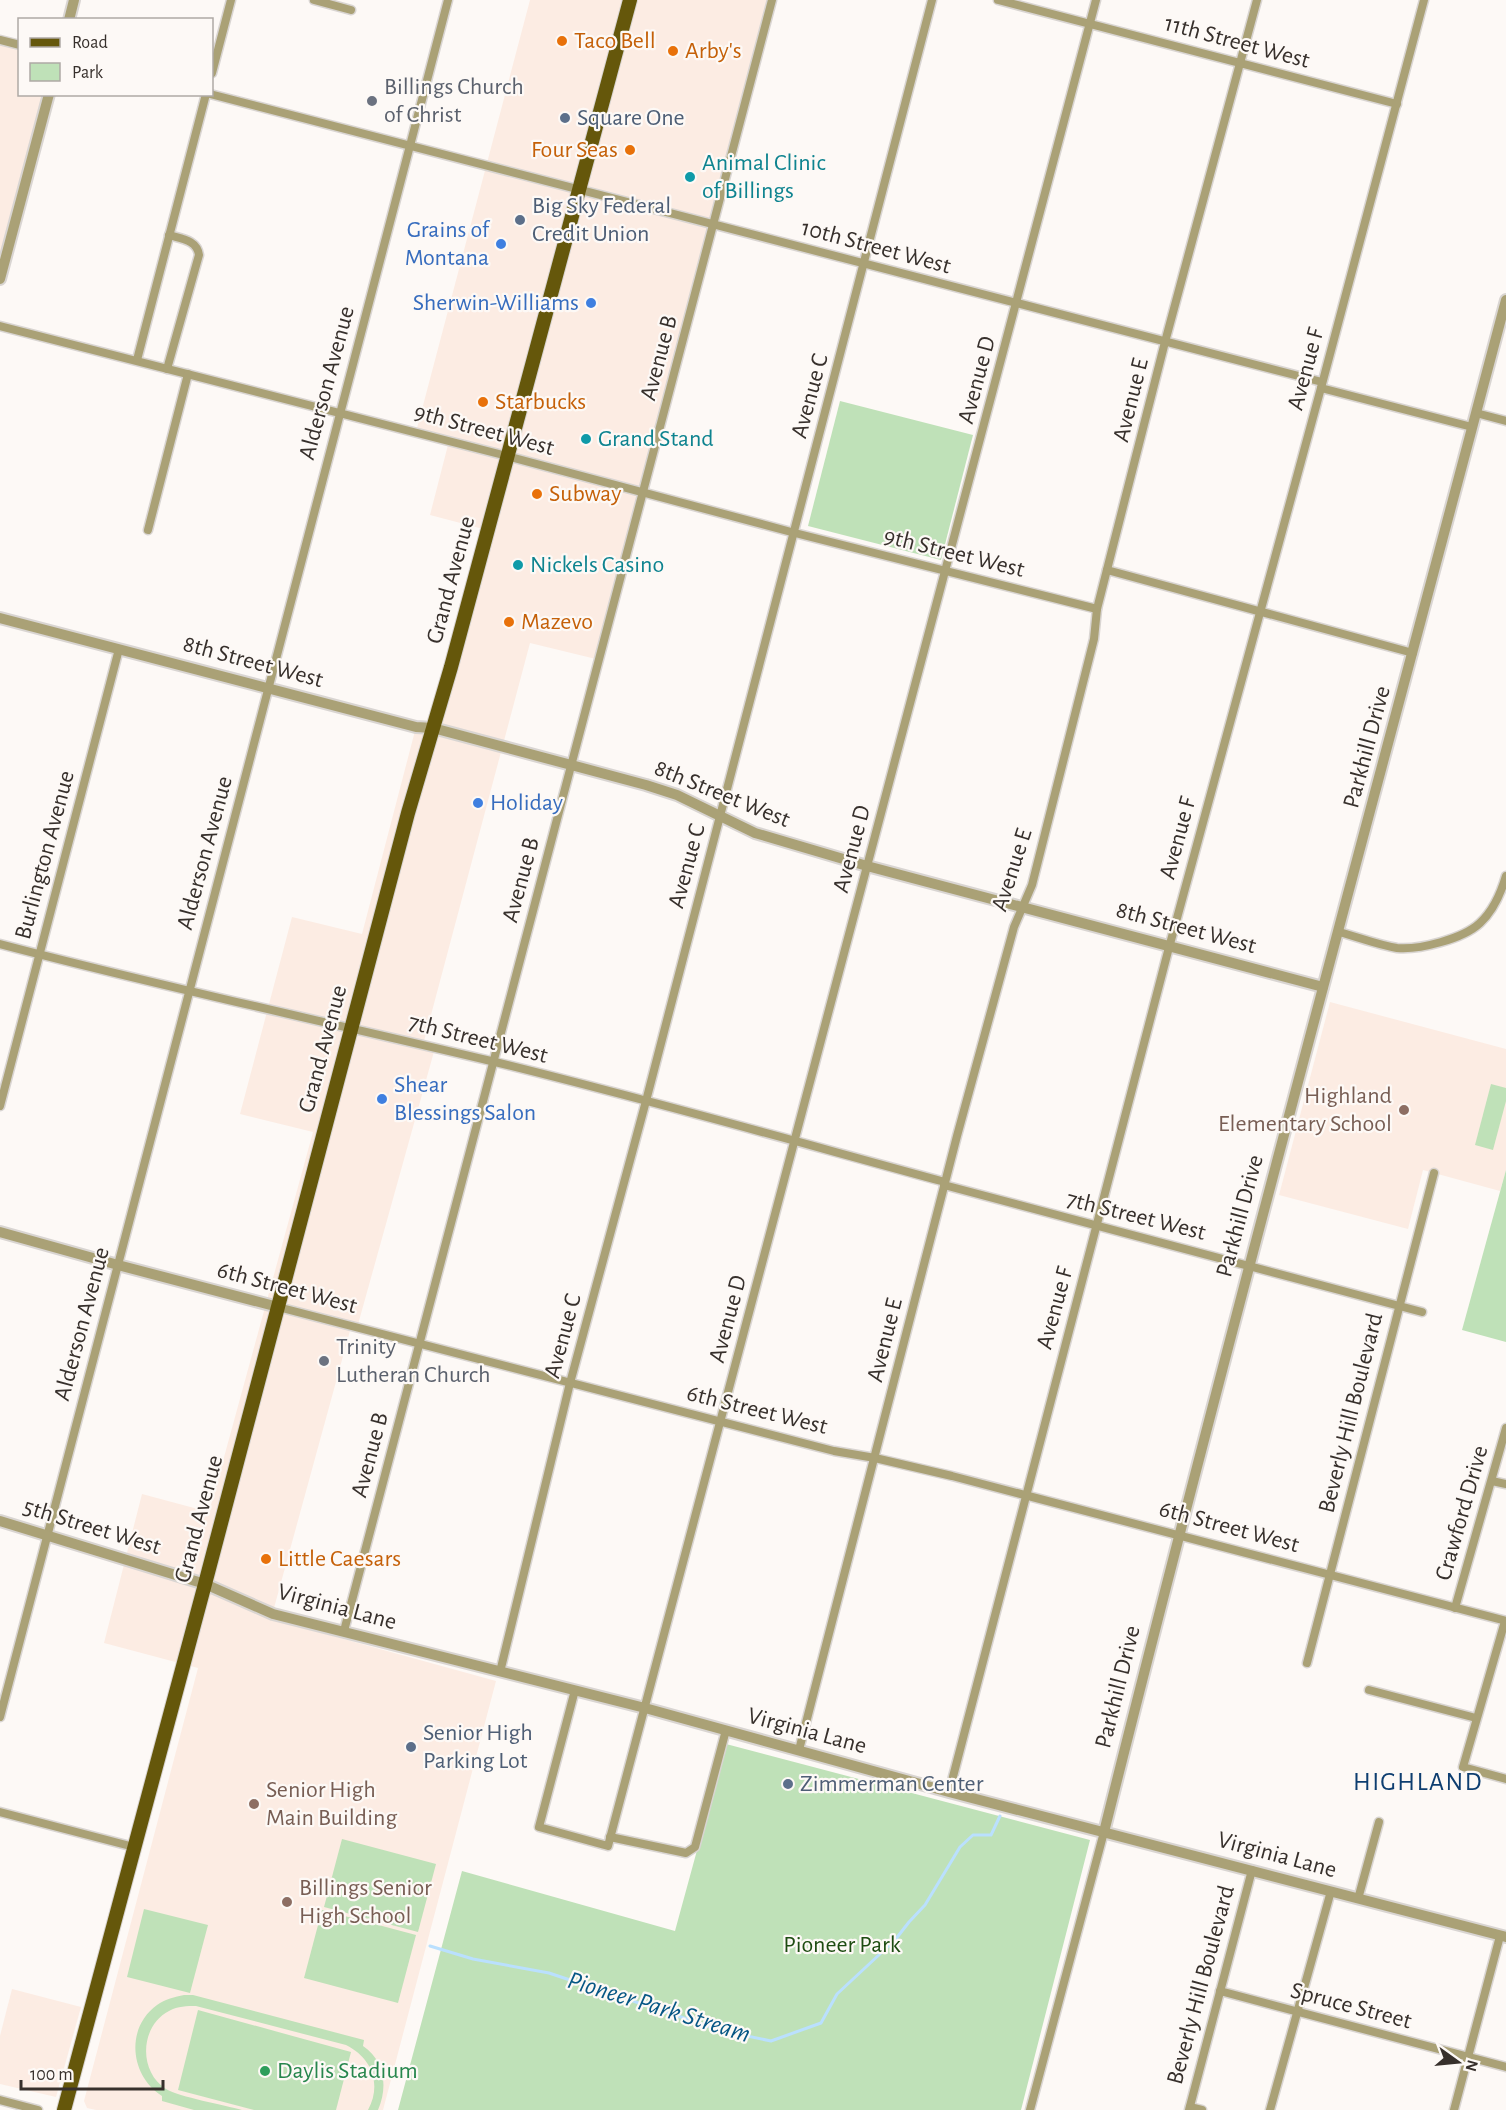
<svg xmlns="http://www.w3.org/2000/svg" width="1506" height="2110" viewBox="0 0 1506 2110" font-family="'Alegreya Sans',sans-serif">
<style>
.built{fill:#fcece3}
.green{fill:#bfe1b8}
.lines{fill:none;stroke-linecap:round;stroke-linejoin:round}
.stream{stroke:#bae0fe;stroke-width:3}
.minor-casing{stroke:#d9d5d2;stroke-width:11}
.tertiary-casing{stroke:#d9d5d2;stroke-width:14}
.primary-casing{stroke:#d9d5d2;stroke-width:16}
.minor{stroke:#aaa176;stroke-width:8}
.tertiary{stroke:#aaa176;stroke-width:10}
.primary{stroke:#65570b;stroke-width:14}
.food-dot{fill:#e8710a;stroke:#fdf9f6;stroke-width:2}
.worship-dot{fill:#6b7280;stroke:#fdf9f6;stroke-width:2}
.service-dot{fill:#5c6f8a;stroke:#fdf9f6;stroke-width:2}
.culture-dot{fill:#0f9aa8;stroke:#fdf9f6;stroke-width:2}
.shop-dot{fill:#3f7fe0;stroke:#fdf9f6;stroke-width:2}
.education-dot{fill:#8d6e63;stroke:#fdf9f6;stroke-width:2}
.leisure-dot{fill:#2e9e5b;stroke:#fdf9f6;stroke-width:2}
.labels{text-anchor:middle;dominant-baseline:central;stroke-width:4.5;stroke-linejoin:round;paint-order:stroke}
.food-label{font-size:24px;fill:#c56008;stroke:#fdf9f6;text-anchor:start}
.street-label{font-size:24px;fill:#37302c;stroke:#fdf9f6}
.worship-label{font-size:24px;fill:#5b616d;stroke:#fdf9f6;text-anchor:start}
.service-label{font-size:24px;fill:#4e5e75;stroke:#fdf9f6;text-anchor:start}
.culture-label{font-size:24px;fill:#0d838f;stroke:#fdf9f6;text-anchor:start}
.shop-label{font-size:24px;fill:#366cbe;stroke:#fdf9f6;text-anchor:end}
.education-label{font-size:24px;fill:#785e54;stroke:#fdf9f6;text-anchor:start}
.park-label{font-size:24px;fill:#1d4c11;stroke:#fdf9f6}
.leisure-label{font-size:24px;fill:#27864d;stroke:#fdf9f6;text-anchor:start}
.neighbourhood-label{font-size:26px;letter-spacing:1.5px;fill:#0e3e70;stroke:#fdf9f6}
.water-label{font-size:26px;font-style:italic;fill:#075785;stroke:#fdf9f6}
</style>
<rect width="100%" height="100%" fill="#fdf9f6"/>
<!-- built -->
<g class="built">
<path d="M530,0H772L600,660L530,643L423,1045L435,1048L357,1328L351,1327L271,1619L496,1681L383,2110H96L87,2108L84,2101L198,1668L104,1643L142,1494L209,1512L313,1132L240,1114L292,917L362,934L416,727L433,728L487,530L430,515L449,441L416,432Z"/>
<path d="M0,40L19,45L20,94L49,95L0,280Z"/>
<path d="M1330,1002L1506,1049V1170L1500,1191L1423,1170L1408,1229L1279,1195Z"/>
<path d="M12,1989L81,2007L56,2097L0,2084V2036Z"/>
</g>
<!-- green -->
<g class="green">
<path d="M840,401L973,435L941,560L808,526Z"/>
<path d="M1491,1084L1506,1088V1101L1493,1150L1475,1145Z"/>
<path d="M1506,1170V1342L1462,1330Z"/>
<path d="M726,1744L1090,1840L1021,2110H398L462,1871L675,1931Z"/>
<path d="M342,1839L436,1864L418,1932L324,1907Z"/>
<path d="M144,1909L208,1925L190,1993L127,1977Z"/>
<path d="M322,1910L416,1935L398,2003L304,1978Z"/>
<path d="M184,1995H193L364,2040L363,2046C385,2061 388,2087 378,2110H368C382,2084 372,2058 346,2045L196,2006C187,2006 178,2006 169,2011C140,2026 138,2071 166,2089C179,2097 225,2105 242,2110H194L162,2101V2096C130,2076 125,2028 157,2005C165,1999 175,1997 184,1995Z"/>
<path d="M198,2010L351,2052L336,2110H254L178,2090Z"/>
</g>
<g class="lines">
<!-- stream -->
<path class="stream" d="M430,1946L473,1959L549,1973L723,2031L771,2041L821,2023L837,1994L895,1940L909,1922L925,1905L960,1847L973,1835H991L1000,1816"/>
<!-- minor casing -->
<g class="minor-casing">
<g id="minor">
<path d="M314,0L351,10"/>
<path d="M998,0L1397,104"/>
<path d="M0,40L20,45"/>
<path d="M212,73L231,0"/>
<path d="M210,94L1322,382"/>
<path d="M0,326L507,456L795,533L1097,609"/>
<path d="M137,360L206,94"/>
<path d="M167,369L199,255C197,240 182,239 169,235"/>
<path d="M1321,388L1472,427"/>
<path d="M1476,413L1506,421"/>
<path d="M148,530L188,374"/>
<path d="M1107,570L1413,653"/>
<path d="M1339,932C1358,937 1378,945 1397,948C1419,950 1463,939 1480,923C1493,911 1501,893 1506,876"/>
<path d="M0,944C163,987 327,1022 491,1061C643,1098 794,1141 945,1182"/>
<path d="M0,1106L119,649"/>
<path d="M944,1185L1422,1312"/>
<path d="M278,1307L834,1451L875,1458L952,1476L1506,1621"/>
<path d="M1492,1481L1506,1484"/>
<path d="M1455,1608L1506,1428"/>
<path d="M1505,1621L1463,1767L1506,1779"/>
<path d="M344,1631L772,0"/>
<path d="M1307,1663L1434,1173"/>
<path d="M500,1672L570,1383L646,1101L932,0"/>
<path d="M575,1690L539,1827L608,1846L1096,0"/>
<path d="M1369,1690L1476,1718"/>
<path d="M0,1717L448,0"/>
<path d="M799,1750L957,1136L1014,927L1032,885L1094,639L1097,609L1165,342L1257,0"/>
<path d="M949,1792L1167,955L1321,388L1424,0"/>
<path d="M0,1812L134,1847"/>
<path d="M610,1837L686,1853L695,1847L726,1730"/>
<path d="M1358,1899L1379,1822"/>
<path d="M1220,1991L1506,2067"/>
<path d="M0,2100L38,2110"/>
<path d="M1190,2107L1202,2110"/>
<path d="M1030,2110L1104,1832"/>
<path d="M1189,2110L1252,1870"/>
<path d="M1270,2110L1331,1891"/>
<path d="M1454,2110L1500,1936"/>
</g>
</g>
<!-- tertiary casing -->
<g class="tertiary-casing">
<g id="tertiary">
<path d="M69,20L74,0"/>
<path d="M0,279L49,94"/>
<path d="M0,618L416,727L433,728L646,785L677,795L755,833L867,866L1323,987"/>
<path d="M0,1232L118,1265L278,1307"/>
<path d="M0,1521L205,1584L273,1614L645,1708L949,1792L1506,1937"/>
<path d="M1104,1832C1232,1320 1371,810 1506,300"/>
</g>
</g>
<!-- primary casing -->
<g class="primary-casing">
<path id="primary" d="M64,2110L205,1584L408,813L451,667L630,0"/>
</g>
<!-- minor -->
<use href="#minor" class="minor"/>
<!-- tertiary -->
<use href="#tertiary" class="tertiary"/>
<!-- primary -->
<use href="#primary" class="primary"/>
</g>
<!-- markers -->
<g class="food-dot">
<circle cx="562" cy="41" r="6"/>
<circle cx="673" cy="51" r="6"/>
<circle cx="630" cy="150" r="6"/>
<circle cx="483" cy="402" r="6"/>
<circle cx="537" cy="494" r="6"/>
<circle cx="509" cy="622" r="6"/>
<circle cx="266" cy="1559" r="6"/>
</g>
<g class="worship-dot">
<circle cx="372" cy="101" r="6"/>
<circle cx="324" cy="1361" r="6"/>
</g>
<g class="service-dot">
<circle cx="565" cy="118" r="6"/>
<circle cx="520" cy="220" r="6"/>
<circle cx="411" cy="1747" r="6"/>
<circle cx="788" cy="1784" r="6"/>
</g>
<g class="culture-dot">
<circle cx="690" cy="177" r="6"/>
<circle cx="586" cy="439" r="6"/>
<circle cx="518" cy="565" r="6"/>
</g>
<g class="shop-dot">
<circle cx="501" cy="244" r="6"/>
<circle cx="591" cy="303" r="6"/>
<circle cx="478" cy="803" r="6"/>
<circle cx="382" cy="1099" r="6"/>
</g>
<g class="education-dot">
<circle cx="1404" cy="1110" r="6"/>
<circle cx="254" cy="1804" r="6"/>
<circle cx="287" cy="1902" r="6"/>
</g>
<circle class="leisure-dot" cx="265" cy="2071" r="6"/>
<g class="labels">
<!-- food labels -->
<g class="food-label">
<text x="574" y="41">Taco Bell</text>
<text x="685" y="51">Arby's</text>
<text x="618" y="150" text-anchor="end">Four Seas</text>
<text x="495" y="402">Starbucks</text>
<text x="549" y="494">Subway</text>
<text x="521" y="622">Mazevo</text>
<text x="278" y="1559">Little Caesars</text>
</g>
<!-- street labels -->
<g class="street-label">
<text transform="translate(1237 42) rotate(15)">11th Street West</text>
<text transform="translate(876 247) rotate(15)">10th Street West</text>
<text transform="translate(659 358) rotate(-75)">Avenue B</text>
<text transform="translate(1306 369) rotate(-75)">Avenue F</text>
<text transform="translate(977 380) rotate(-75)">Avenue D</text>
<text transform="translate(327 383) rotate(-75)">Alderson Avenue</text>
<text transform="translate(810 396) rotate(-75)">Avenue C</text>
<text transform="translate(1131 400) rotate(-76)">Avenue E</text>
<text transform="translate(484 430) rotate(15)">9th Street West</text>
<text transform="translate(954 553) rotate(14)">9th Street West</text>
<text transform="translate(451 580) rotate(-75)">Grand Avenue</text>
<text transform="translate(253 662) rotate(15)">8th Street West</text>
<text transform="translate(1367 747) rotate(-75)">Parkhill Drive</text>
<text transform="translate(722 794) rotate(22)">8th Street West</text>
<text transform="translate(1178 838) rotate(-75)">Avenue F</text>
<text transform="translate(852 849) rotate(-75)">Avenue D</text>
<text transform="translate(205 853) rotate(-75)">Alderson Avenue</text>
<text transform="translate(45 855) rotate(-75)">Burlington Avenue</text>
<text transform="translate(687 866) rotate(-75)">Avenue C</text>
<text transform="translate(1012 870) rotate(-72)">Avenue E</text>
<text transform="translate(521 880) rotate(-75)">Avenue B</text>
<text transform="translate(1186 928) rotate(15)">8th Street West</text>
<text transform="translate(478 1039) rotate(14)">7th Street West</text>
<text transform="translate(323 1049) rotate(-75)">Grand Avenue</text>
<text transform="translate(1136 1216) rotate(14)">7th Street West</text>
<text transform="translate(1240 1216) rotate(-75)">Parkhill Drive</text>
<text transform="translate(287 1288) rotate(15)">6th Street West</text>
<text transform="translate(1055 1308) rotate(-75)">Avenue F</text>
<text transform="translate(728 1319) rotate(-75)">Avenue D</text>
<text transform="translate(82 1324) rotate(-75)">Alderson Avenue</text>
<text transform="translate(563 1336) rotate(-75)">Avenue C</text>
<text transform="translate(885 1340) rotate(-76)">Avenue E</text>
<text transform="translate(757 1410) rotate(14)">6th Street West</text>
<text transform="translate(1351 1413) rotate(-76)">Beverly Hill Boulevard</text>
<text transform="translate(370 1455) rotate(-75)">Avenue B</text>
<text transform="translate(1462 1513) rotate(-74)">Crawford Drive</text>
<text transform="translate(199 1519) rotate(-75)">Grand Avenue</text>
<text transform="translate(92 1527) rotate(17)">5th Street West</text>
<text transform="translate(1229 1527) rotate(15)">6th Street West</text>
<text transform="translate(337 1607) rotate(15)">Virginia Lane</text>
<text transform="translate(1118 1687) rotate(-76)">Parkhill Drive</text>
<text transform="translate(807 1731) rotate(15)">Virginia Lane</text>
<text transform="translate(1277 1855) rotate(15)">Virginia Lane</text>
<text transform="translate(1201 1985) rotate(-75)">Beverly Hill Boulevard</text>
<text transform="translate(1351 2006) rotate(15)">Spruce Street</text>
</g>
<!-- worship labels -->
<g class="worship-label">
<text x="384" y="87">Billings Church<tspan x="384" dy="28">of Christ</tspan></text>
<text x="336" y="1347">Trinity<tspan x="336" dy="28">Lutheran Church</tspan></text>
</g>
<!-- service labels -->
<g class="service-label">
<text x="577" y="118">Square One</text>
<text x="532" y="206">Big Sky Federal<tspan x="532" dy="28">Credit Union</tspan></text>
<text x="423" y="1733">Senior High<tspan x="423" dy="28">Parking Lot</tspan></text>
<text x="800" y="1784">Zimmerman Center</text>
</g>
<!-- culture labels -->
<g class="culture-label">
<text x="702" y="163">Animal Clinic<tspan x="702" dy="28">of Billings</tspan></text>
<text x="598" y="439">Grand Stand</text>
<text x="530" y="565">Nickels Casino</text>
</g>
<!-- shop labels -->
<g class="shop-label">
<text x="489" y="230">Grains of<tspan x="489" dy="28">Montana</tspan></text>
<text x="579" y="303">Sherwin-Williams</text>
<text x="490" y="803" text-anchor="start">Holiday</text>
<text x="394" y="1085" text-anchor="start">Shear<tspan x="394" dy="28">Blessings Salon</tspan></text>
</g>
<!-- education labels -->
<g class="education-label">
<text x="1392" y="1096" text-anchor="end">Highland<tspan x="1392" dy="28">Elementary School</tspan></text>
<text x="266" y="1790">Senior High<tspan x="266" dy="28">Main Building</tspan></text>
<text x="299" y="1888">Billings Senior<tspan x="299" dy="28">High School</tspan></text>
</g>
<!-- park labels -->
<g class="park-label">
<text x="842" y="1945">Pioneer Park</text>
</g>
<!-- leisure labels -->
<g class="leisure-label">
<text x="277" y="2071">Daylis Stadium</text>
</g>
<!-- neighbourhood labels -->
<g class="neighbourhood-label">
<text x="1418" y="1782">HIGHLAND</text>
</g>
<!-- water labels -->
<g class="water-label">
<text transform="translate(659 2007) rotate(17)">Pioneer Park Stream</text>
</g>
</g>
<!-- legend -->
<rect x="18" y="18" width="195" height="78" fill="#fdf9f6" stroke="#aea9a5" stroke-width="1.5"/>
<rect x="30" y="38" width="30" height="9" fill="#65570b" stroke="#aea9a5" stroke-width="1.5"/>
<text x="72" y="48" font-size="18" fill="#37302c">Road</text>
<rect x="30" y="63" width="30" height="18" fill="#bfe1b8" stroke="#aea9a5" stroke-width="1.5"/>
<text x="72" y="78" font-size="18" fill="#37302c">Park</text>
<!-- north arrow -->
<g transform="translate(1458 2062) rotate(105)" stroke="#fdf9f6" stroke-width="4.5" paint-order="stroke">
<path d="M0-4.5L10 22L0 15L-10 22Z" fill="#37302c"/>
<text y="-9" font-size="16" font-weight="bold" text-anchor="middle" fill="#37302c">N</text>
</g>
<!-- scale -->
<path d="M21 2080v9h142v-9" fill="none" stroke="#37302c" stroke-width="3"/>
<text x="30" y="2080" font-size="18" fill="#37302c" stroke="#fdf9f6" stroke-width="4.5" paint-order="stroke">100 m</text>
</svg>
